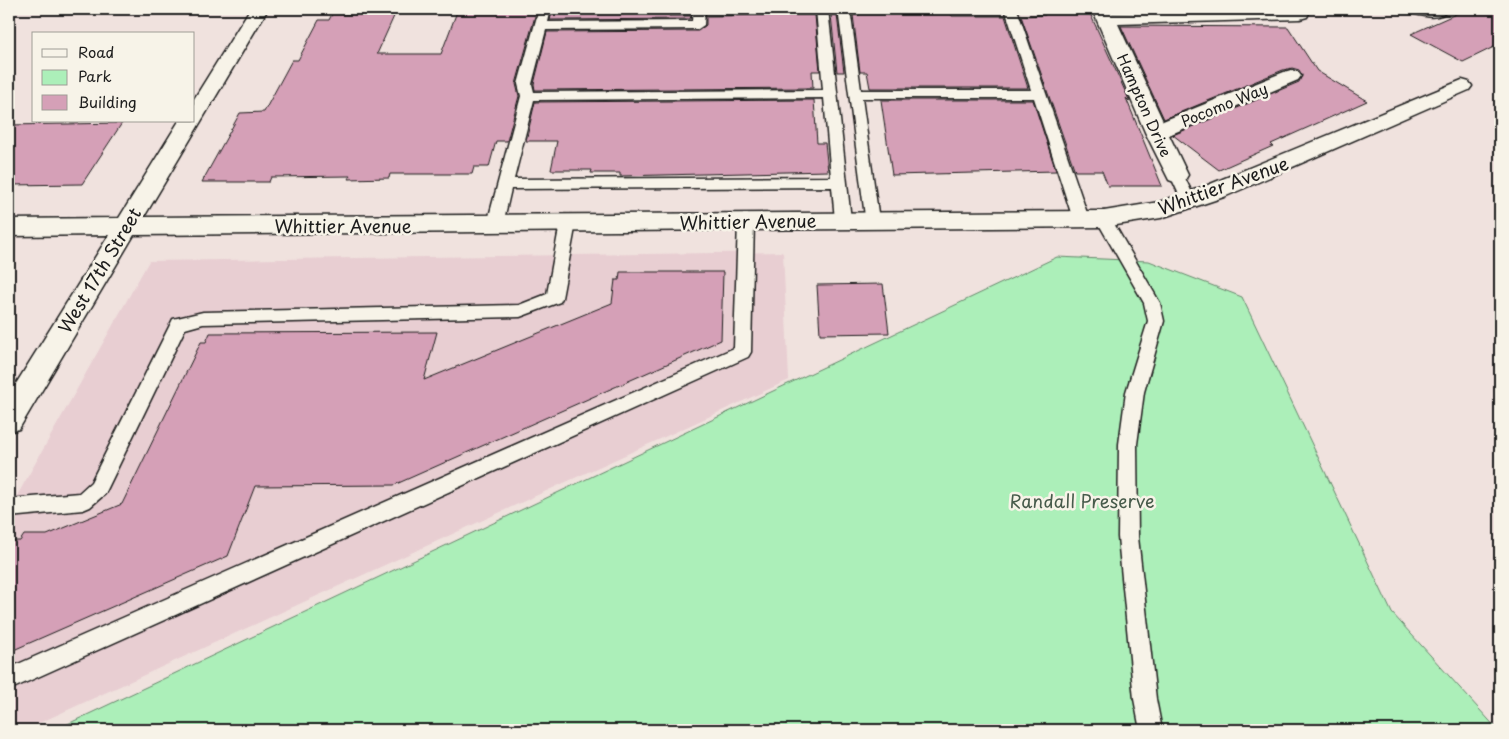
<svg xmlns="http://www.w3.org/2000/svg" width="1509" height="739" viewBox="0 0 1509 739" font-family="'Playpen Sans',sans-serif">
<style>
.built{fill:#e8ced2}
.green{fill:#acefb9;stroke:#64866a}
.building{fill:#d5a0b7;stroke:#1c1c1c}
.lines{fill:none;stroke-linecap:round;stroke-linejoin:round}
.lane-casing{stroke:#1c1c1c;stroke-width:3}
.street-casing{stroke:#1c1c1c;stroke-width:3}
.secondary-casing{stroke:#1c1c1c;stroke-width:3}
.lane{fill:#f7f3e8;fill-rule:evenodd}
.street{fill:#f7f3e8;fill-rule:evenodd}
.secondary{fill:#f7f3e8;fill-rule:evenodd}
.labels{text-anchor:middle;dominant-baseline:central;stroke-width:5;stroke-linejoin:round;paint-order:stroke}
.far-street-label{font-size:15px;fill:#1c1c1c;stroke:#f7f3e8}
.street-label{font-size:18px;fill:#1c1c1c;stroke:#f7f3e8}
.park-label{font-size:18px;fill:#475b4b;stroke:#f7f3e8}
</style>
<rect width="100%" height="100%" fill="#f0e2de"/>
<filter id="ink" filterUnits="userSpaceOnUse"><feTurbulence type="fractalNoise" baseFrequency=".02" numOctaves="2"/><feDisplacementMap in="SourceGraphic" scale="10" xChannelSelector="R" yChannelSelector="G"/><feConvolveMatrix kernelMatrix="1 2 1 2 8 2 1 2 1" color-interpolation-filters="sRGB"/></filter>
<g filter="url(#ink)">
<!-- built -->
<path class="built" d="M783,252L789,380L24,730H9V510L149,261Z"/>
<!-- green -->
<path class="green" d="M1057,257L1149,261L1242,297L1392,613L1498,730H55Z"/>
<!-- building -->
<g class="building">
<path d="M458,9H537L516,84L519,96L507,141H496L489,167H474L472,174H390L389,178L348,179L350,176L271,177L269,182H202L240,113L264,112L292,60H298L319,20H329L332,14H395L377,54H441Z"/>
<path d="M553,9H669V16H691L690,19L550,20Z"/>
<path d="M1042,9H1088L1130,102L1126,98L1162,186H1108L1102,171H1075L1021,16L1045,15Z"/>
<path d="M1467,9H1500V44L1463,62L1411,34Z"/>
<path d="M858,11H950L952,16H1005L1028,88H870L867,72H860L853,15H859Z"/>
<path d="M782,15H815L820,71H812L813,88L535,90L534,84L547,32L698,31L706,25V16Z"/>
<path d="M831,15H837L844,72H837Z"/>
<path d="M1121,26L1288,27L1317,71L1367,101L1271,144L1273,146L1219,170L1173,135L1299,82L1302,75L1299,70L1292,68L1283,70L1164,119Z"/>
<path d="M814,100L817,143H825L828,171L620,176V173H591L592,170H551L557,141H526L535,102Z"/>
<path d="M881,100H1033L1056,171L892,175Z"/>
<path d="M122,123L82,184L9,185V125Z"/>
<path d="M620,272H723L721,340L394,485L255,486L228,556L9,652V541H20L24,535H47L122,504L201,342H206L210,333L437,332L424,380L612,303L615,280H619Z"/>
<path d="M883,284L889,333L820,334L817,285Z"/>
</g>
<g class="lines">
<!-- lane casing -->
<g class="lane-casing">
<g id="lane">
<path d="M539,9H551L548,22L692,21L693,9H705L704,25L698,29L546,30L532,84L534,92L823,90L816,9H828L851,220L848,224H838L835,220L832,187L511,189L503,224L500,228H490L487,224L521,96L518,84ZM824,98L831,177L514,179L534,100Z"/>
<path d="M838,9H850L861,90H1031L1005,9H1017L1089,219L1086,223H1076L1073,219L1034,98H862L879,220L876,224H866Z"/>
<path d="M1177,170L1182,172L1196,201L1194,205H1184L1182,201L1170,175Z"/>
<path d="M1104,214L1109,215L1160,303L1164,321L1144,392L1137,444L1138,537L1156,699L1162,730H1140L1134,699L1118,537L1119,444L1126,392L1148,321L1144,303L1096,219L1099,215Z"/>
<path d="M746,216L751,217L754,221L751,352L748,357L9,690V668L734,348L738,221L741,217Z"/>
<path d="M568,218L573,219L576,223L562,298L560,302L520,317L203,324L185,329L105,494L90,507L83,510L9,517V499L79,493L91,482L173,319L203,312L519,305L547,294L560,223L563,219Z"/>
</g>
</g>
<!-- street casing -->
<g class="street-casing">
<g id="street">
<path d="M1092,9H1110L1112,13L1311,9L1307,17L1300,19L1118,24L1163,121L1284,72L1291,70L1298,72L1301,76L1298,80L1169,135L1188,175L1185,180L1177,183L1169,180L1145,132Z"/>
<path d="M1409,9H1449C1441,21 1423,16 1411,13Z"/>
<path d="M1462,80L1469,82L1472,86L1469,90L1224,197L1161,218L1104,227L1096,225L1092,219L1096,213L1104,211L1159,202L1208,185Z"/>
</g>
</g>
<!-- secondary casing -->
<g class="secondary-casing">
<path id="secondary" d="M250,9H268L144,217L1104,211L1112,213L1116,219L1112,225L1104,227L134,235L19,429L9,432V395L109,235L9,236V219L119,218L179,121H194V99Z"/>
</g>
<!-- lane -->
<use href="#lane" class="lane"/>
<!-- street -->
<use href="#street" class="street"/>
<!-- secondary -->
<use href="#secondary" class="secondary"/>
</g>
</g>
<g class="labels">
<!-- far-street labels -->
<g class="far-street-label">
<text transform="translate(1224 104) rotate(-22)">Pocomo Way</text>
<text transform="translate(1145 105) rotate(66)">Hampton Drive</text>
</g>
<!-- street labels -->
<g class="street-label">
<text transform="translate(1223 185) rotate(-20)">Whittier Avenue</text>
<text transform="translate(748 221) rotate(-1)">Whittier Avenue</text>
<text x="343" y="225">Whittier Avenue</text>
<text transform="translate(99 270) rotate(-59)">West 17th Street</text>
</g>
<!-- park labels -->
<g class="park-label">
<text x="1082" y="500">Randall Preserve</text>
</g>
</g>
<!-- margin -->
<rect width="1509" height="739" fill="none" stroke="#f7f3e8" stroke-width="30"/>
<rect x="15" y="15" width="1479" height="709" fill="none" stroke="#1c1c1c" stroke-width="2" filter="url(#ink)"/>
<!-- legend -->
<rect x="32" y="32" width="162" height="90" fill="#f7f3e8" stroke="#9f9d96"/>
<rect x="42" y="49" width="25" height="8" fill="#f7f3e8" stroke="#9f9d96"/>
<text x="78" y="58" font-size="15" fill="#1c1c1c">Road</text>
<rect x="42" y="70" width="25" height="15" fill="#acefb9" stroke="#9f9d96"/>
<text x="78" y="82" font-size="15" fill="#1c1c1c">Park</text>
<rect x="42" y="95" width="25" height="15" fill="#d5a0b7" stroke="#9f9d96"/>
<text x="78" y="108" font-size="15" fill="#1c1c1c">Building</text>
</svg>
